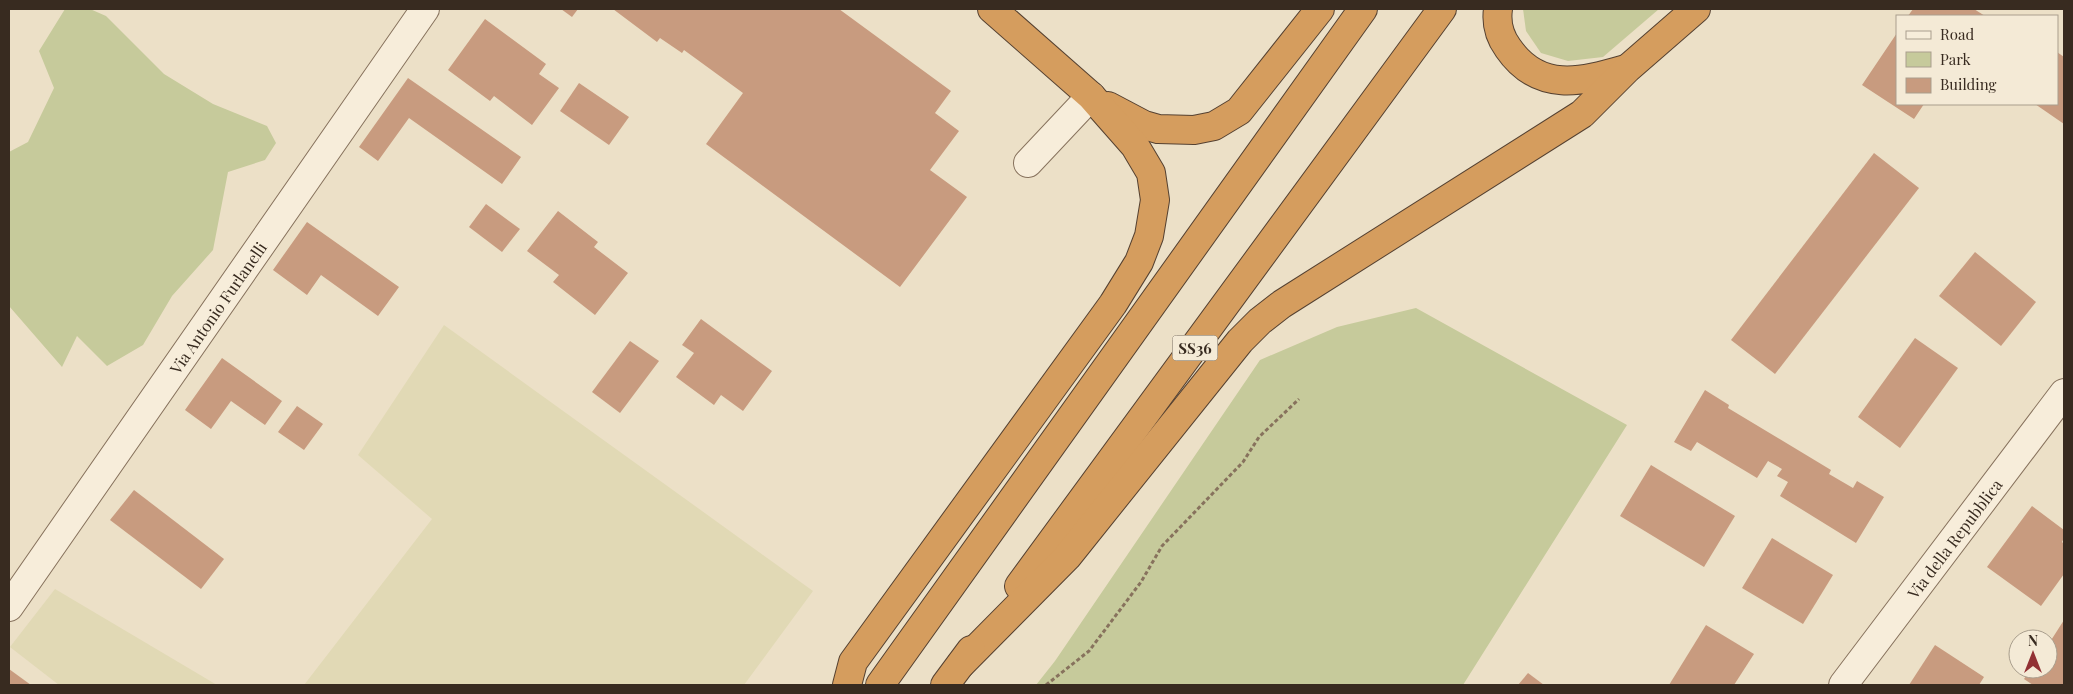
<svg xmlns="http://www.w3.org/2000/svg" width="2073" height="694" viewBox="0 0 2073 694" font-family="'Playfair Display',serif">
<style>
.farmland{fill:#e1d9b5}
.green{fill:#c6ca9b}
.building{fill:#c89b7f}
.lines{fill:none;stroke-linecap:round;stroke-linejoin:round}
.minor-casing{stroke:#87725d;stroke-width:30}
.highway-casing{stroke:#554131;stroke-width:30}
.path{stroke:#87725d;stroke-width:3;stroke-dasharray:4 2.5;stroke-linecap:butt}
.minor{stroke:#f7edda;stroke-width:28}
.highway{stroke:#d59d5e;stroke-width:28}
.labels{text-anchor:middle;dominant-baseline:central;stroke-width:4.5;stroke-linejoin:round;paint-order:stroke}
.shield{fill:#f4ead6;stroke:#706457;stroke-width:1}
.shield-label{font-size:15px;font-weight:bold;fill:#382b20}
.street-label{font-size:16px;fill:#382b20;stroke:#f4ead6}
</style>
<rect width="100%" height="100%" fill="#ece0c7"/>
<!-- farmland -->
<g class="farmland">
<path d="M444,325L813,591L744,685H304L432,519L358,455Z"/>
<path d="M55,589L217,685H59L10,647Z"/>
</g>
<!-- green -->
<g class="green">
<path d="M65,9H90L106,16L164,74L213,104L267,126L276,143L265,160L228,172L213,250L172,296L143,345L107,366L77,336L62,367L9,306V152L28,142L54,88L39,51Z"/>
<path d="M1523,9H1659L1603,57L1568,61L1541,53L1526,31Z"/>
<path d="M1416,308L1627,425L1463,685H1036L1055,661L1260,360L1337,327Z"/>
</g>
<!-- building -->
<g class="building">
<path d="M561,9H578L572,17Z"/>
<path d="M613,9H839L951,91L935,113L959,131L930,170L967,197L900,287L706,144L743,93L684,50L682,53L660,38L657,42Z"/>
<path d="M1913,9H1974L1985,16H1908Z"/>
<path d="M485,19L546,64L539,74L559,88L532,125L494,96L490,101L448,70Z"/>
<path d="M1897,33V104H1924L1914,119L1862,85Z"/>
<path d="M2057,52L2064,57V124L2035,104H2057Z"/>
<path d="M408,78L521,157L502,184L409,118L378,161L359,147Z"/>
<path d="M579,83L629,117L609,145L560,111Z"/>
<path d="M1874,153L1919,188L1775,374L1731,340Z"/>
<path d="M486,204L520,229L502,252L469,227Z"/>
<path d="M558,211L598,242L594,247L628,273L595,315L553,282L559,275L527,251Z"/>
<path d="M307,222L399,287L378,316L321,275L307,295L273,270Z"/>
<path d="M1975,252L2036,302L2001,346L1939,296Z"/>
<path d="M701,319L772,371L743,411L721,395L714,405L676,377L694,353L682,345Z"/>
<path d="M1915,338L1958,368L1900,448L1858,417Z"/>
<path d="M630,341L659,361L620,413L592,392Z"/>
<path d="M222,358L282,401L265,425L231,401L211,429L185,410Z"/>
<path d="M1705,390L1729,405L1728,408L1831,470L1829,474L1853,488L1857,481L1884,497L1856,543L1780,496L1788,482L1777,476L1782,469L1768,461L1757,478L1697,442L1691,451L1674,442Z"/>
<path d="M297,406L323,424L304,450L278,432Z"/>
<path d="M1651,465L1735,516L1704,567L1620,516Z"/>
<path d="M134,490L224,559L201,589L110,520Z"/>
<path d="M2032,506L2064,530V538L2062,542L2064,544V574L2041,606L1987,567Z"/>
<path d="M1772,538L1833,575L1803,624L1742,588Z"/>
<path d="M2064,620V685H2033L2024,679L2031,669H2048V645Z"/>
<path d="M1706,625L1754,654L1734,685H1669Z"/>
<path d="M1935,645L1984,677L1979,685H1909Z"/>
<path d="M9,669L31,685H9Z"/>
<path d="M1528,673L1544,685H1518Z"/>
</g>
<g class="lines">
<!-- minor casing -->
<g class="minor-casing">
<g id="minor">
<path d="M1028,163L1091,96"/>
<path id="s1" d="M9,607L425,9"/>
<path id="s2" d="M1843,685L2064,393"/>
</g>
</g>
<!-- highway casing -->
<g class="highway-casing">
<g id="highway">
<path d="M1498,9C1496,23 1500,37 1508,48C1539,93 1581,82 1626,69"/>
<path d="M1108,106L1144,125L1158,129L1194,130L1214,126L1239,111L1320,9"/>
<path d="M1019,586L1442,9"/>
<path d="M961,664L1067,557L1240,341L1260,321L1282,304L1582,114L1627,69L1696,9"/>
<path d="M847,685L853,662L1113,304L1139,262L1149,236L1155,200L1151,173L1135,146L1091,96L992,9"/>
<path d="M880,685L1363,9"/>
<path d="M945,685L971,650"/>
</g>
</g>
<!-- path -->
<path class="path" d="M1046,685L1089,651L1141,582L1162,546L1243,462L1259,437L1299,399"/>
<!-- minor -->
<use href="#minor" class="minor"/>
<!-- highway -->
<use href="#highway" class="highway"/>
</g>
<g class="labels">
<!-- shield labels -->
<rect class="shield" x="1172.5" y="335.5" width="45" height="25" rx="4"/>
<g class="shield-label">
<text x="1195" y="348">SS36</text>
</g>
<!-- street labels -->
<g class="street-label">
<text stroke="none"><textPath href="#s1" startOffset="365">Via Antonio Furlanelli</textPath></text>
<text stroke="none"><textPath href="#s2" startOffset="184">Via della Repubblica</textPath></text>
</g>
</g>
<!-- border -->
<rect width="2073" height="694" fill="none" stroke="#382b20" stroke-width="20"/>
<!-- legend -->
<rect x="1896" y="15" width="162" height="90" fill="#f4ead6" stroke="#a99e8d"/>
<rect x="1906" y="31" width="25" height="8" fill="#f7edda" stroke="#a99e8d"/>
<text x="1940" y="40" font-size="15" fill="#382b20">Road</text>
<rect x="1906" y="52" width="25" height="15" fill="#c6ca9b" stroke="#a99e8d"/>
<text x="1940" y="65" font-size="15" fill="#382b20">Park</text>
<rect x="1906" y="78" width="25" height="15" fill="#c89b7f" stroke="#a99e8d"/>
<text x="1940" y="90" font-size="15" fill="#382b20">Building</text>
<!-- north arrow -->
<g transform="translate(2033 654)"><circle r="24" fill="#f4ead6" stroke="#a99e8d"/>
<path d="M0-4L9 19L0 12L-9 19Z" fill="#923134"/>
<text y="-8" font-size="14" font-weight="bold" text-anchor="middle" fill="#382b20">N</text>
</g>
</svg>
